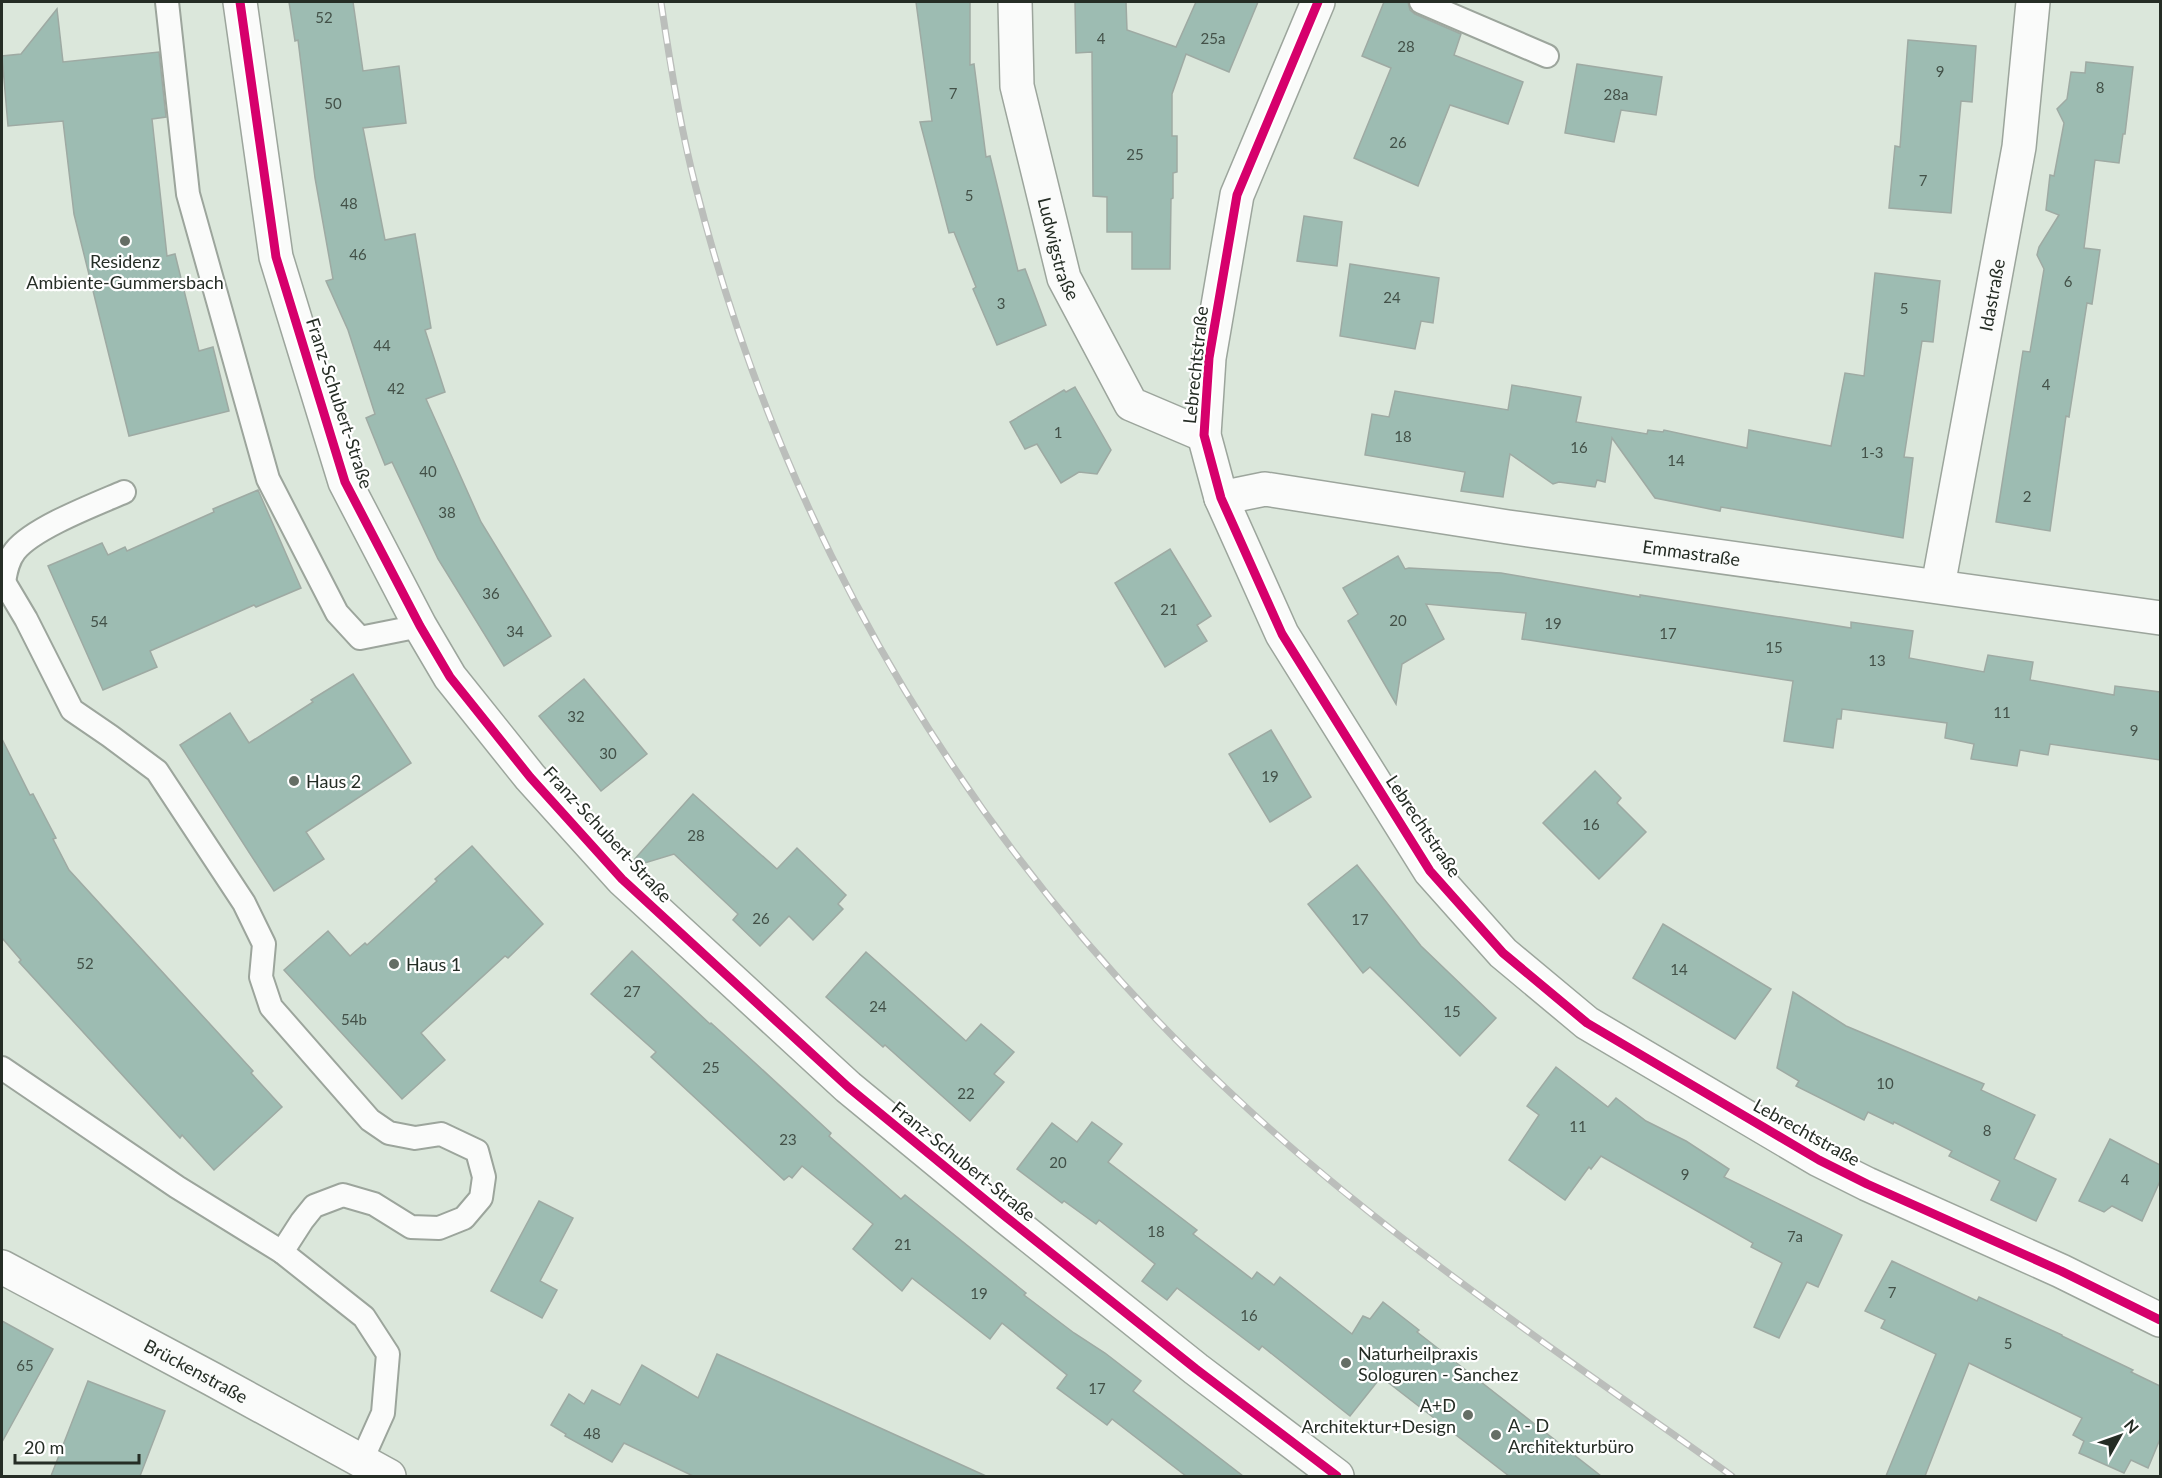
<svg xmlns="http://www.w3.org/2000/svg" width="2162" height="1478" viewBox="0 0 2162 1478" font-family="Lato,sans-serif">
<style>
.building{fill:#9dbcb2;stroke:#9eaaa3;stroke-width:1.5}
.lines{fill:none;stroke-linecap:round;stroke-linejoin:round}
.lane-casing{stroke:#9ca59c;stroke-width:26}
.street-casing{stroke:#9ca59c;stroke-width:36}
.secondary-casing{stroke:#9ca59c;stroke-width:36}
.lane{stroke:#fafbfa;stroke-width:22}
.street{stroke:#fafbfa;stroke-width:33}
.secondary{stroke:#fafbfa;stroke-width:33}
.rail-casing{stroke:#bbbebb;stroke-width:7}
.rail{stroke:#fff;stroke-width:4.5;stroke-dasharray:14;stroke-linecap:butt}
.cycleway-casing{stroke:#fff;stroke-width:13}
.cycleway{stroke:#d6006c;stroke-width:9}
.poi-dot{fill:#656e65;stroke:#fff;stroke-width:2}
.labels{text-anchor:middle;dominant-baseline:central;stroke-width:4.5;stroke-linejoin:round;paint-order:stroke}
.number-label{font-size:15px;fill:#435148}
.street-label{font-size:18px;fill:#252d25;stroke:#fff}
.poi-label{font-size:18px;fill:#252d25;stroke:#fff;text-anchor:start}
</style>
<rect width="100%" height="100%" fill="#dbe7db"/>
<!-- building -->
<g class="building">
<path d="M289,2H353L363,71L399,66L406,123L363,128L385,240L415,234L431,328L425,330L445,392L426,399L481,522L551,636L504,666L438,559L392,462L385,465L366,418L375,414L348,330L326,281L333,279L315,178L298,40L295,41Z"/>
<path d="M916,2H970V65L974,64L986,157L990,156L1018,271L1025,269L1046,325L997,345L973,289L976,287L954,232L949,233L920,122L932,121Z"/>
<path d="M1075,2H1126L1127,30L1176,47L1196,2H1258L1229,72L1186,54L1172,94V136H1177V172L1173,173V198L1171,199L1170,269H1132V232H1107V197L1093,196L1092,52L1076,53Z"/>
<path d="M1384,2H1408L1410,10L1415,14L1461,34L1454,55L1523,82L1508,124L1450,105L1418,186L1354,158L1391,68L1362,56Z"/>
<path d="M57,9L63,62L159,52L166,117L152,119L167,256L175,254L199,351L213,347L229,411L129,436L74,214L63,121L8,126L2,56L21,54Z"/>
<path d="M1908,40L1976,46L1972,102L1961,101L1951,213L1889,208L1895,146L1900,147Z"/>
<path d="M2086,62L2133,67L2125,134H2123L2119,163L2095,160L2084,248L2100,250L2092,304L2087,303L2069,417L2066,416L2050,531L1996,522L2023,351L2030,352L2044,269L2037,255L2039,247L2059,215L2046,210L2050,175L2054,176L2064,123L2057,109L2067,99L2071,72L2085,73Z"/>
<path d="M1577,64L1662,77L1656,115L1621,110L1614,142L1565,133Z"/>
<path d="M1304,216L1342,222L1337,266L1297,261Z"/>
<path d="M1350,264L1439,278L1433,323L1421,321L1415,349L1340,336Z"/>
<path d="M1875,273L1940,281L1933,342L1922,341L1904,457L1913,458L1903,538L1721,507L1720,511L1655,498L1612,438L1605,482L1597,480L1595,487L1559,482L1553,484L1510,454L1503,497L1461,491L1465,472L1365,455L1372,414L1389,417L1395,391L1508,410L1512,385L1581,397L1576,422L1647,434L1648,430L1663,432L1664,430L1747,448L1749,430L1831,446L1845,373L1864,376Z"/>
<path d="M1075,387L1111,450L1097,474L1079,472L1061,483L1037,444L1025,449L1010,422L1064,390L1066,392Z"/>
<path d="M258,490L301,588L256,607L254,605L150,651L157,667L103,690L48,566L102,543L108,555L125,547L127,551L214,512L213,509Z"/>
<path d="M1170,549L1211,616L1197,625L1207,641L1165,667L1115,583Z"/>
<path d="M1398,556L1405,569L1409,568L1501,573L1640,597V595L1851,628V622L1913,631L1909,658L1984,672L1988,655L2033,662L2030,680L2114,695L2115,686L2160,692V760L2050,744L2048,755L2020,750L2017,766L1971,759L1974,744L1945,738L1947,723L1842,709L1841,719H1837L1833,748L1784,741L1793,681L1522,639L1526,613L1426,604L1444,639L1402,664L1396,704L1348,621L1358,614L1343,588Z"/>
<path d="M353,674L411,763L306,832L324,859L274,891L180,745L230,713L249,743L313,702L311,700Z"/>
<path d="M584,679L647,754L601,791L539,716Z"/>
<path d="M1271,730L1311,797L1270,822L1229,754Z"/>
<path d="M2,739L30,795L33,794L56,838L53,839L69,870L253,1071L251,1073L282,1107L214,1170L182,1135L180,1138L19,962L21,960L2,938Z"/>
<path d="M1595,771L1621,798L1617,803L1646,832L1599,879L1543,823Z"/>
<path d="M693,794L777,869L797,848L846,895L838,904L843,909L813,940L789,916L760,946L733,920L738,914L674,854L635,866L632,862Z"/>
<path d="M472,846L543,924L508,958L505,956L421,1033L445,1060L402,1099L284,970L328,931L350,956L365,943L367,945L437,881L435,879Z"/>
<path d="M1357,865L1421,946L1496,1018L1460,1056L1370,967L1363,973L1308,904Z"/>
<path d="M1663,924L1771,989L1735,1039L1633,978Z"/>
<path d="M632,951L710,1024L711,1023L754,1062L831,1133L829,1136L901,1199L905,1195L1026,1293L1024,1295L1074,1333L1105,1353L1141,1381L1133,1391L1243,1476H1186L1112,1419L1107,1425L1057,1388L1067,1375L1002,1323L990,1339L912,1278L902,1291L853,1249L873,1224L802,1166L792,1178L789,1176L784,1180L651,1057L656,1052L591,994Z"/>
<path d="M866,952L966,1041L981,1024L1014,1052L994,1074L1004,1082L970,1121L885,1045L883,1047L826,997Z"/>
<path d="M1793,992L1846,1026L1984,1084L1981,1090L2035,1115L2014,1159L2056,1179L2036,1221L1991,1200L2000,1181L1949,1156L1952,1151L1894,1122L1893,1124L1868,1112L1864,1120L1796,1086L1799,1081L1777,1068Z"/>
<path d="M1556,1067L1608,1107L1616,1098L1646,1121L1686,1141L1729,1169L1724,1177L1842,1235L1818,1287L1807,1282L1779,1338L1754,1327L1782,1263L1751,1247L1753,1243L1601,1156L1591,1169L1589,1167L1565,1200L1509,1160L1539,1115L1527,1106Z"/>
<path d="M1092,1122L1122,1144L1108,1162L1197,1230L1193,1234L1252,1279L1257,1272L1274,1285L1280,1277L1352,1334L1363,1316L1370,1319L1383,1302L1419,1330L1417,1332L1601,1476H1509L1381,1377L1350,1416L1262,1346L1259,1350L1177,1288L1167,1300L1142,1281L1155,1264L1099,1220L1096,1224L1064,1201L1062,1203L1017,1169L1052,1123L1077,1142Z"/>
<path d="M2110,1139L2160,1165V1181L2142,1221L2112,1206L2104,1212L2079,1201Z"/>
<path d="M539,1201L573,1218L540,1281L557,1290L542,1318L491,1291Z"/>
<path d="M1892,1261L1977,1301L1979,1297L2062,1335V1336L2133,1370L2131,1372L2160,1386V1439L2148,1468L2131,1460L2124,1473L2079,1453L2084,1441L2073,1435L2082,1418L1969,1363L1925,1476H1886L1936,1354L1881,1328L1885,1320L1865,1311Z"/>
<path d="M2,1321L53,1349L2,1442Z"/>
<path d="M717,1354L986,1476H693L624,1443L612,1462L565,1436L566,1434L551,1425L569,1394L584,1404L592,1390L620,1405L642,1365L698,1398Z"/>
<path d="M88,1381L165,1411L140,1476H51Z"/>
</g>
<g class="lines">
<!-- lane casing -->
<g class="lane-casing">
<g id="lane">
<path d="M167,2L188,194L268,479L337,613L360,638L420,626"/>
<path d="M1421,2L1547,56"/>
<path d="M2,582H4L26,619L72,710L110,736L157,771L244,903L264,944L261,977L271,1007L370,1120L389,1133L415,1138L441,1134L477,1151L484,1177L481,1198L464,1218L439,1228L411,1227L374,1204L343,1195L314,1206L302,1221L282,1252"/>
<path d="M4,582C6,570 8,560 15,551C33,528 96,504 124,492"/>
<path d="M2,1068L177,1187L282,1252L364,1317L388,1354L383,1413L361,1462"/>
</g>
</g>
<!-- street casing -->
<g class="street-casing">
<g id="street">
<path d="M240,2L276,257L345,482L420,626L450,677L530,777L622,879L848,1087L1006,1217L1196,1369L1337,1476"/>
<path id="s1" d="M1015,2L1017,86L1064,278L1131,404L1204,435"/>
<path d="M1318,2L1237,195L1209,358L1204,435L1221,498L1282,634L1430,871L1503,953L1587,1023L1819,1160L1867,1184L2061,1271L2160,1320"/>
<path id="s2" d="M1221,498L1265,489L1508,527L2160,618"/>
<path id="s3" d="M1938,586L2019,147L2033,2"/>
</g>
</g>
<!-- secondary casing -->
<g class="secondary-casing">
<g id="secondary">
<path id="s4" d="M2,1267L212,1379L389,1476"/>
</g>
</g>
<!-- lane -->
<use href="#lane" class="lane"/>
<!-- street -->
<use href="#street" class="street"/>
<!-- secondary -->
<use href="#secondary" class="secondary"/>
<!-- rail casing -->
<g class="rail-casing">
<path id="rail" d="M661,2C670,64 680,127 696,188C787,546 977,861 1249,1110C1398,1246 1568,1359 1732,1476"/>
</g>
<!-- rail -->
<use href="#rail" class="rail"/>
<!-- cycleway casing -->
<g class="cycleway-casing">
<g id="cycleway">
<path d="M240,2L276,257L345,482L420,626L450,677L530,777L622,879L848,1087L1006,1217L1196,1369L1337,1476"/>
<path d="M1318,2L1237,195L1209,358L1204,435L1221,498L1282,634L1430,871L1503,953L1587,1023L1819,1160L1867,1184L2061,1271L2160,1320"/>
</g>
</g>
<!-- cycleway -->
<use href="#cycleway" class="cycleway"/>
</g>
<!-- markers -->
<g class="poi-dot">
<circle cx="125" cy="241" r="6"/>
<circle cx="294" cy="781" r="6"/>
<circle cx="394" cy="964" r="6"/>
<circle cx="1346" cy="1363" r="6"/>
<circle cx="1468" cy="1415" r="6"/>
<circle cx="1496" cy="1435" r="6"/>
</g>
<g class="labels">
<!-- number labels -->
<g class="number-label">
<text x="324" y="17">52</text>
<text x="1101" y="38">4</text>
<text x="1213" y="38">25a</text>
<text x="1406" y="46">28</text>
<text x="1940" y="71">9</text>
<text x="2100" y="87">8</text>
<text x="953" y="93">7</text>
<text x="1616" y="94">28a</text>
<text x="333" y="103">50</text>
<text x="1398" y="142">26</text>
<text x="1135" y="154">25</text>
<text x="1923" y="180">7</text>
<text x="969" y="195">5</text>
<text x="349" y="203">48</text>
<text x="358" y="254">46</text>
<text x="2068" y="281">6</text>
<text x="1392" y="297">24</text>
<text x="1001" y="303">3</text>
<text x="1904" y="308">5</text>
<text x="382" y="345">44</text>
<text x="2046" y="384">4</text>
<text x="396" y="388">42</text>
<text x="1058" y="432">1</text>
<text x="1403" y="436">18</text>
<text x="1579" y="447">16</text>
<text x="1872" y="452">1-3</text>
<text x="1676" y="460">14</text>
<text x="428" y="471">40</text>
<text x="2027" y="496">2</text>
<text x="447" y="512">38</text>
<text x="491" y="593">36</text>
<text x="1169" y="609">21</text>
<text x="1398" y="620">20</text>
<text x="99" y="621">54</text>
<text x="1553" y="623">19</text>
<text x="515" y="631">34</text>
<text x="1668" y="633">17</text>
<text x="1774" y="647">15</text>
<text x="1877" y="660">13</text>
<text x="2002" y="712">11</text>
<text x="576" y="716">32</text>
<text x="2134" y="730">9</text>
<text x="608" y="753">30</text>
<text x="1270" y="776">19</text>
<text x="1591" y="824">16</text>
<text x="696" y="835">28</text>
<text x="761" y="918">26</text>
<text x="1360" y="919">17</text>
<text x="85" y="963">52</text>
<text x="1679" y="969">14</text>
<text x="632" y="991">27</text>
<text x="878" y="1006">24</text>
<text x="1452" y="1011">15</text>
<text x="354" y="1019">54b</text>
<text x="711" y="1067">25</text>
<text x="1885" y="1083">10</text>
<text x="966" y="1093">22</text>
<text x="1578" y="1126">11</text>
<text x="1987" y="1130">8</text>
<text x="788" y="1139">23</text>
<text x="1058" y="1162">20</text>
<text x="1685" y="1174">9</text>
<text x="2125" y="1179">4</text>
<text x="1156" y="1231">18</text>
<text x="1795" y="1236">7a</text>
<text x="903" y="1244">21</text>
<text x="1892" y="1292">7</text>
<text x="979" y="1293">19</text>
<text x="1249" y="1315">16</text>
<text x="2008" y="1343">5</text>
<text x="25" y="1365">65</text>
<text x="1097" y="1388">17</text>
<text x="592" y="1433">48</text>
</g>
<!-- street labels -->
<g class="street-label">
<text stroke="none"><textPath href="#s1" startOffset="252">Ludwigstraße</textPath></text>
<text stroke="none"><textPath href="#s3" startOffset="296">Idastraße</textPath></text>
<text transform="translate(1195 365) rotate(-84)">Lebrechtstraße</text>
<text transform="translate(340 403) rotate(72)">Franz-Schubert-Straße</text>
<text stroke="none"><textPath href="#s2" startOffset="476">Emmastraße</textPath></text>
<text transform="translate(1424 826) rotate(56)">Lebrechtstraße</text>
<text transform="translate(608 834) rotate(47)">Franz-Schubert-Straße</text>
<text transform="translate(1807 1132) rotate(29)">Lebrechtstraße</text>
<text transform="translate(964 1161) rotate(39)">Franz-Schubert-Straße</text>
<text stroke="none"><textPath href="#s4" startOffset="220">Brückenstraße</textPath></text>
</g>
<!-- poi labels -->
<g class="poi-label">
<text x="125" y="261" text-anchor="middle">Residenz<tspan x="125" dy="21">Ambiente-Gummersbach</tspan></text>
<text x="306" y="781">Haus 2</text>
<text x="406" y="964">Haus 1</text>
<text x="1358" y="1353">Naturheilpraxis<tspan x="1358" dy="21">Sologuren - Sanchez</tspan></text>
<text x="1456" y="1405" text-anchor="end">A+D<tspan x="1456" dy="21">Architektur+Design</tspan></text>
<text x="1508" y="1425">A - D<tspan x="1508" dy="21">Architekturbüro</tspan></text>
</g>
</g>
<!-- border -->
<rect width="2162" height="1478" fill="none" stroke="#252d25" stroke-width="6"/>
<!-- north arrow -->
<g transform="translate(2120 1436) rotate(50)" stroke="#ffffff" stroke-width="4.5" paint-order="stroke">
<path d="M0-4.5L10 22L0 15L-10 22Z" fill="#252d25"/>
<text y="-9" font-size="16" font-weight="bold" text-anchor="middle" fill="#252d25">N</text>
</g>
<!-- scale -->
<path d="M15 1454v9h124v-9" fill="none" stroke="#252d25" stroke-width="3"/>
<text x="24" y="1454" font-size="18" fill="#252d25" stroke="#ffffff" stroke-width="4.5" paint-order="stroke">20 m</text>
</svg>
